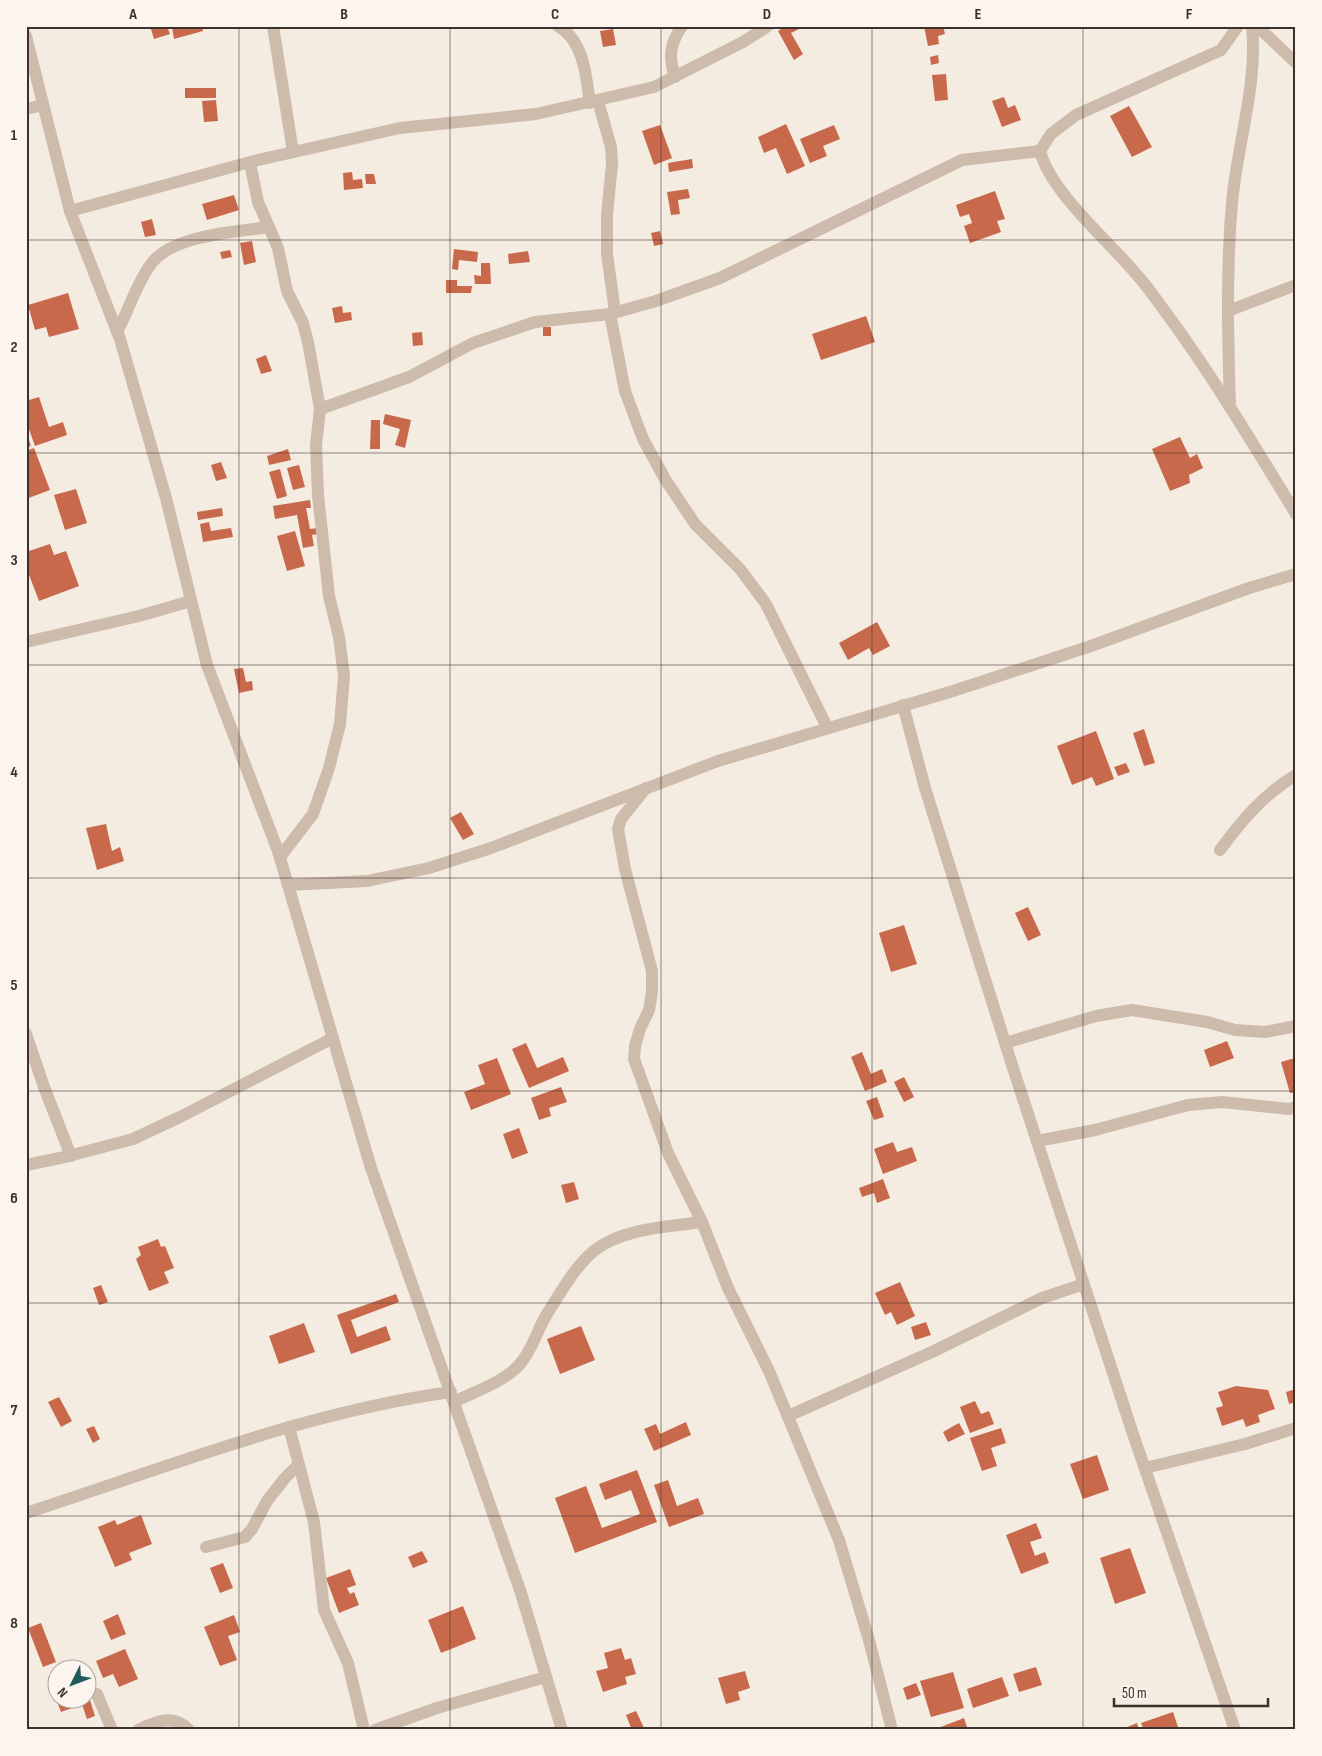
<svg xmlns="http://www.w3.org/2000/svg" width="1322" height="1756" viewBox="0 0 1322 1756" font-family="'Sofia Sans Condensed',sans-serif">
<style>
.building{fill:#c8694b}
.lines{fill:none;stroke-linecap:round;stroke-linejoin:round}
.minor{stroke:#cdbbac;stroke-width:12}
.grid{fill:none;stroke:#3b302b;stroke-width:1;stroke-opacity:0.55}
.neatline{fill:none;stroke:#3b302b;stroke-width:2}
.grid-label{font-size:16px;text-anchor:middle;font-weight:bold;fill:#3b302b}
</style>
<rect width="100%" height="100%" fill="#f4ebe1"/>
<!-- building -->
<g class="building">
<path d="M150,26H167L170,34L154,39Z"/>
<path d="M174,26H202L203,31L174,39L172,27Z"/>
<path d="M786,26L801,28L791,33L803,54L794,60L778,31Z"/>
<path d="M924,26H943L945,34L938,36L939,44L928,46Z"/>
<path d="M613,29L616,45L603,47L600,31Z"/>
<path d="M938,55L939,63L931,65L930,57Z"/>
<path d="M946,74L948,100L935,101L932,75Z"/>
<rect x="185" y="88" width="31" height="10"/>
<path d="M1004,97L1008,108L1015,105L1021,120L1002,127L992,101Z"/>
<path d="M216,100L218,121L204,122L202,101Z"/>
<path d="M1129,106L1152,147L1132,157L1110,116Z"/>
<path d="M786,124L805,166L787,174L776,148L764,153L758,137Z"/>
<path d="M660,125L672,158L654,165L642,131Z"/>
<path d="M834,125L840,139L823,146L827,156L810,163L800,139Z"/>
<path d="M692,159L693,168L669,172L668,163Z"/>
<path d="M352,172L353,180L362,179L363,188L344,190L343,173Z"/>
<path d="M365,174H374L376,184H366Z"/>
<path d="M688,189L690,198L678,200L680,214L671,215L667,192Z"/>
<path d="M995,191L1005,219L997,221L1001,232L970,243L964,226L972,223L969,214L960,217L956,205Z"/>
<path d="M234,195L239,210L207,220L202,204Z"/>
<path d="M152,219L156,235L145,237L141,222Z"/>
<path d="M660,231L663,244L654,246L651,233Z"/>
<path d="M252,241L256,262L244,265L240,243Z"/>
<path d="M454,249L478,252L477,262L459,260L458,270L452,269Z"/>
<path d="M230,250L232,257L222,259L220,252Z"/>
<path d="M528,251L530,262L509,264L508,254Z"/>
<path d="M481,263H490L491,284H475L474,275L481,276Z"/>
<path d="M446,280H457V286H472L471,293H446Z"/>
<path d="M68,293L79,329L49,337L46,327L35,330L28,305Z"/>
<path d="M342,306L343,313L351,312L352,320L335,323L332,308Z"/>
<path d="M866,316L875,342L821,360L812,334Z"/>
<rect x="543" y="327" width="8" height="9"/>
<path d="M422,332L423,345L413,346L412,333Z"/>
<path d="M266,355L272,371L261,374L256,359Z"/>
<path d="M39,397L49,427L63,422L67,435L35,446L26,421V401Z"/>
<path d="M385,414L411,420L405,448L395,445L400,429L383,424Z"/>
<path d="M371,420H380V449H370Z"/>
<path d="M26,431L31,446L26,447Z"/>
<path d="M1180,437L1190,458L1197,454L1203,468L1189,475L1190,483L1170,491L1152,449Z"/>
<path d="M34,448L50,490L26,499V451Z"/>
<path d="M288,449L291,460L269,465L267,456Z"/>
<path d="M221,462L227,478L216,481L211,465Z"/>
<path d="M299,465L305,487L293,490L287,468Z"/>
<path d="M280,469L287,496L277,499L269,472Z"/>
<path d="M76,489L87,523L65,530L54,495Z"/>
<path d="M310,500L311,508H306L310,529L318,528L319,534L312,535L314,546L303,548L297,515L275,519L273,506Z"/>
<path d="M222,508L223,516L198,520L197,512Z"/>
<path d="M209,522L211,531L231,528L233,537L203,542L200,524Z"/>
<path d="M295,531L305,566L287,571L277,536Z"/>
<path d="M50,544L54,555L66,551L79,586L39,601L26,567V552Z"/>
<path d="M877,622L890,646L873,655L869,648L848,660L839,643Z"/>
<path d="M243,668L246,682L252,681L253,690L239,693L234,669Z"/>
<path d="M1144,729L1155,763L1144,766L1133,733Z"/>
<path d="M1096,731L1114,779L1096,786L1092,777L1072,785L1057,746Z"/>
<path d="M1126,763L1130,772L1118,776L1114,767Z"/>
<path d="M461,812L474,834L463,840L450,818Z"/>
<path d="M106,824L112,851L120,847L124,861L97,870L86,828Z"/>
<path d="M1028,907L1041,935L1028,941L1015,913Z"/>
<path d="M904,925L917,964L891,972L879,933Z"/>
<path d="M1227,1041L1234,1058L1210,1067L1204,1050Z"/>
<path d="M526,1043L537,1068L563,1057L569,1071L529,1088L512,1049Z"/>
<path d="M862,1052L871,1074L882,1069L887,1082L865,1091L851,1057Z"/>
<path d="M497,1058L511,1094L471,1110L464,1092L485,1084L478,1065Z"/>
<path d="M1295,1058L1296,1092L1290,1093L1281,1062Z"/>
<path d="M904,1077L914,1097L904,1102L894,1082Z"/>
<path d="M561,1087L567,1102L549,1108L551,1116L539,1120L531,1098Z"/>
<path d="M877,1097L884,1117L874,1120L866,1101Z"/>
<path d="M519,1128L528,1153L512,1159L503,1134Z"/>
<path d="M893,1142L897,1152L912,1147L917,1161L883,1174L874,1149Z"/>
<path d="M883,1179L890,1198L877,1203L874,1193L862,1197L859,1188Z"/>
<path d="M574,1182L579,1199L566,1203L561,1185Z"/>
<path d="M158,1239L161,1247L165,1246L174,1268L164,1272L169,1283L149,1291L136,1259L141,1255L138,1247Z"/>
<path d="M900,1282L915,1316L897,1325L891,1312L885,1315L875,1293Z"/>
<path d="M101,1285L108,1302L99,1305L93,1288Z"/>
<path d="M396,1294L399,1302L351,1320L357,1337L386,1326L391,1340L351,1354L337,1315Z"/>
<path d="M926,1322L931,1335L915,1340L911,1327Z"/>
<path d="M304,1323L315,1352L279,1364L269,1336Z"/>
<path d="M581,1326L595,1360L560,1374L547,1339Z"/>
<path d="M1236,1386L1268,1390L1275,1409L1258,1415L1260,1422L1246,1427L1243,1419L1222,1426L1216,1408L1223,1406L1218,1392Z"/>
<path d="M1296,1389V1402L1289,1404L1286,1392Z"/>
<path d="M59,1397L72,1421L61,1427L48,1402Z"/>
<path d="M975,1401L981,1414L989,1411L994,1424L970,1433L960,1407Z"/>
<path d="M686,1422L691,1435L654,1451L644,1429L656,1424L660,1434Z"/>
<path d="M959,1423L965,1434L948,1442L943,1432Z"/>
<path d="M94,1426L100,1439L93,1443L86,1429Z"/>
<path d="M1001,1428L1006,1443L991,1448L997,1466L982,1471L970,1438Z"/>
<path d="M1097,1455L1109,1490L1083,1499L1070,1464Z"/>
<path d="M637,1470L657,1522L575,1553L555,1498L586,1486L602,1528L640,1514L631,1490L605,1500L599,1484Z"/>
<path d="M668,1480L677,1506L698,1498L704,1514L669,1527L654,1485Z"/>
<path d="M141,1515L152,1544L129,1553L132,1560L115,1567L98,1527L115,1520L117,1525Z"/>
<path d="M1036,1523L1042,1538L1030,1542L1035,1556L1045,1552L1049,1563L1021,1574L1006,1535Z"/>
<path d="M1130,1548L1146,1593L1115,1604L1100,1558Z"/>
<path d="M422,1551L428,1562L413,1568L408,1557Z"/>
<path d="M223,1563L233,1588L220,1593L210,1568Z"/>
<path d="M350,1569L356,1585L347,1588L350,1594L354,1592L359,1605L339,1613L326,1578Z"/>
<path d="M463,1606L476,1639L441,1653L428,1620Z"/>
<path d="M118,1614L126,1634L111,1640L103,1621Z"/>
<path d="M234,1615L240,1632L228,1636L237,1660L220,1666L204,1627Z"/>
<path d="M41,1623L56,1662L43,1667L28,1628Z"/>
<path d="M621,1648L625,1660L631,1658L636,1674L625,1677L627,1684L603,1692L596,1671L608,1668L604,1653Z"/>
<path d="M125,1649L138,1679L119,1687L113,1674L103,1678L96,1661Z"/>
<path d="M1036,1667L1042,1685L1019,1692L1013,1674Z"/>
<path d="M745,1671L750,1688L738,1692L740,1700L726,1704L718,1678Z"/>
<path d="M953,1672L964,1708L931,1717L920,1681Z"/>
<path d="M58,1673V1698H72L75,1707L61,1712L48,1677Z"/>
<path d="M1002,1677L1009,1696L973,1708L967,1689Z"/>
<path d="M916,1683L921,1695L907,1700L903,1688Z"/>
<path d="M88,1694L95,1716L87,1719L80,1698H88Z"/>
<path d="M636,1711L645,1730H632L626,1715Z"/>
<path d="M1173,1712L1179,1730H1144L1141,1723Z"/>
<path d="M964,1718L968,1730H933Z"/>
<path d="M1137,1723L1139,1730H1120Z"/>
</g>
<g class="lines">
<!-- minor -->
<g class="minor">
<path d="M273,26L293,152"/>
<path d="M558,26C584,41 586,75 590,103"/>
<path d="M1238,26L1221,50L1076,115L1051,134L1040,151C1051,193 1109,241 1137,275C1148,287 1157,301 1167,314C1214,378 1255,447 1296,514"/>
<path d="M1257,26L1296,63"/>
<path d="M26,36L70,211L120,339L166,498L207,665L278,851L371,1168L521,1593L562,1730"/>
<path d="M675,77C668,56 670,44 682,26"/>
<path d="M598,101L611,147L612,164L607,215V254L615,312"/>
<path d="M26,109L43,105"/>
<path d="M250,163L258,202L278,248L287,291L303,323L308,342L320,409L316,445L318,495L329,596L339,637L344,676L340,724L329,768L313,814L280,857"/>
<path d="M70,211L254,161L400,128L536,114L654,87L743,42L768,26"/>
<path d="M1228,311L1296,285"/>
<path d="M610,314L625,391L643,439L665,479L695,524L740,569L766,604L827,727"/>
<path d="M117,332C129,310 136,284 151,264C172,235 235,232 269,227"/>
<path d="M1230,407C1228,339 1226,271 1232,203C1237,145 1258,84 1252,26"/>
<path d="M320,409L409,377L473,343L535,322L610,314L656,301L720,278L962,160L1040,151"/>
<path d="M26,642L139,616L191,601"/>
<path d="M903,705L925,788L1012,1065L1133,1434L1235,1730"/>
<path d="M646,788L621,819L618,829L625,869L652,971V992L649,1010L640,1029L635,1046L634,1059L668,1153L702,1222L728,1288L769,1371L839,1540L869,1640L892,1730"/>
<path d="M1220,850C1242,820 1264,794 1296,775"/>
<path d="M288,885L367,881L429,868L491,848L718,761L953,691L1091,646L1249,588L1296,574"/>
<path d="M26,1034L44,1087L71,1156"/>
<path d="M1005,1043L1096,1016L1132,1010L1207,1022L1235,1030L1265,1032L1296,1026"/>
<path d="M1037,1141L1095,1130L1188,1105L1222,1102L1289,1109L1296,1107"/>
<path d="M26,1165L65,1157L133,1139L182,1116L333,1038"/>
<path d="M454,1402C476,1391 504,1382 520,1364C533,1349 537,1330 547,1314C560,1293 576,1265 595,1250C624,1228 668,1227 702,1222"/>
<path d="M788,1416L932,1352L1042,1298L1084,1284"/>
<path d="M289,1427L314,1522L324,1610L348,1663L364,1730"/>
<path d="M1145,1468L1245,1444L1296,1428"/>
<path d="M26,1513C165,1468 305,1412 451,1392"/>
<path d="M206,1547L245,1537L252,1529L267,1501L285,1478L298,1465"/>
<path d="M97,1694L112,1730"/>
<path d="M138,1730C155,1722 173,1713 189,1730"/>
<path d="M375,1730L437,1708L546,1677"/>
</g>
</g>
<!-- grid -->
<path class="grid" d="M239,26V1730M450,26V1730M661,26V1730M872,26V1730M1083,26V1730M26,240H1296M26,453H1296M26,665H1296M26,878H1296M26,1091H1296M26,1303H1296M26,1516H1296"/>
<!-- border -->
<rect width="1322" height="1756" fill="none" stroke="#fbf5ee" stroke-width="55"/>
<!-- north arrow -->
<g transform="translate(72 1684) rotate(228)"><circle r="24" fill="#fbf5ee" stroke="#aea6a0"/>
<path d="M0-4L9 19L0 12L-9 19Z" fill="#1f5a5e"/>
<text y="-8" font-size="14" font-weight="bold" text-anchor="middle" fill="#3b302b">N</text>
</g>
<!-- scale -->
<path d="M1114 1698v8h154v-8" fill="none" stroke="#3b302b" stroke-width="2.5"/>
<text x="1122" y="1698" font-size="15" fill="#3b302b" stroke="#fbf5ee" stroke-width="4" paint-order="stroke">50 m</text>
<rect x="28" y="28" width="1266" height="1700" class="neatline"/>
<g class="grid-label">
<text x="133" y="19">A</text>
<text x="344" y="19">B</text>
<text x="555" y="19">C</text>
<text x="767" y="19">D</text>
<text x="978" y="19">E</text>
<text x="1189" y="19">F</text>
<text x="14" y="140">1</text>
<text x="14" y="352">2</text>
<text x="14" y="565">3</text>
<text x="14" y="777">4</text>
<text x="14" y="990">5</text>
<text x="14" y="1203">6</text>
<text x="14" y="1415">7</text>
<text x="14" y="1628">8</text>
</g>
</svg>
